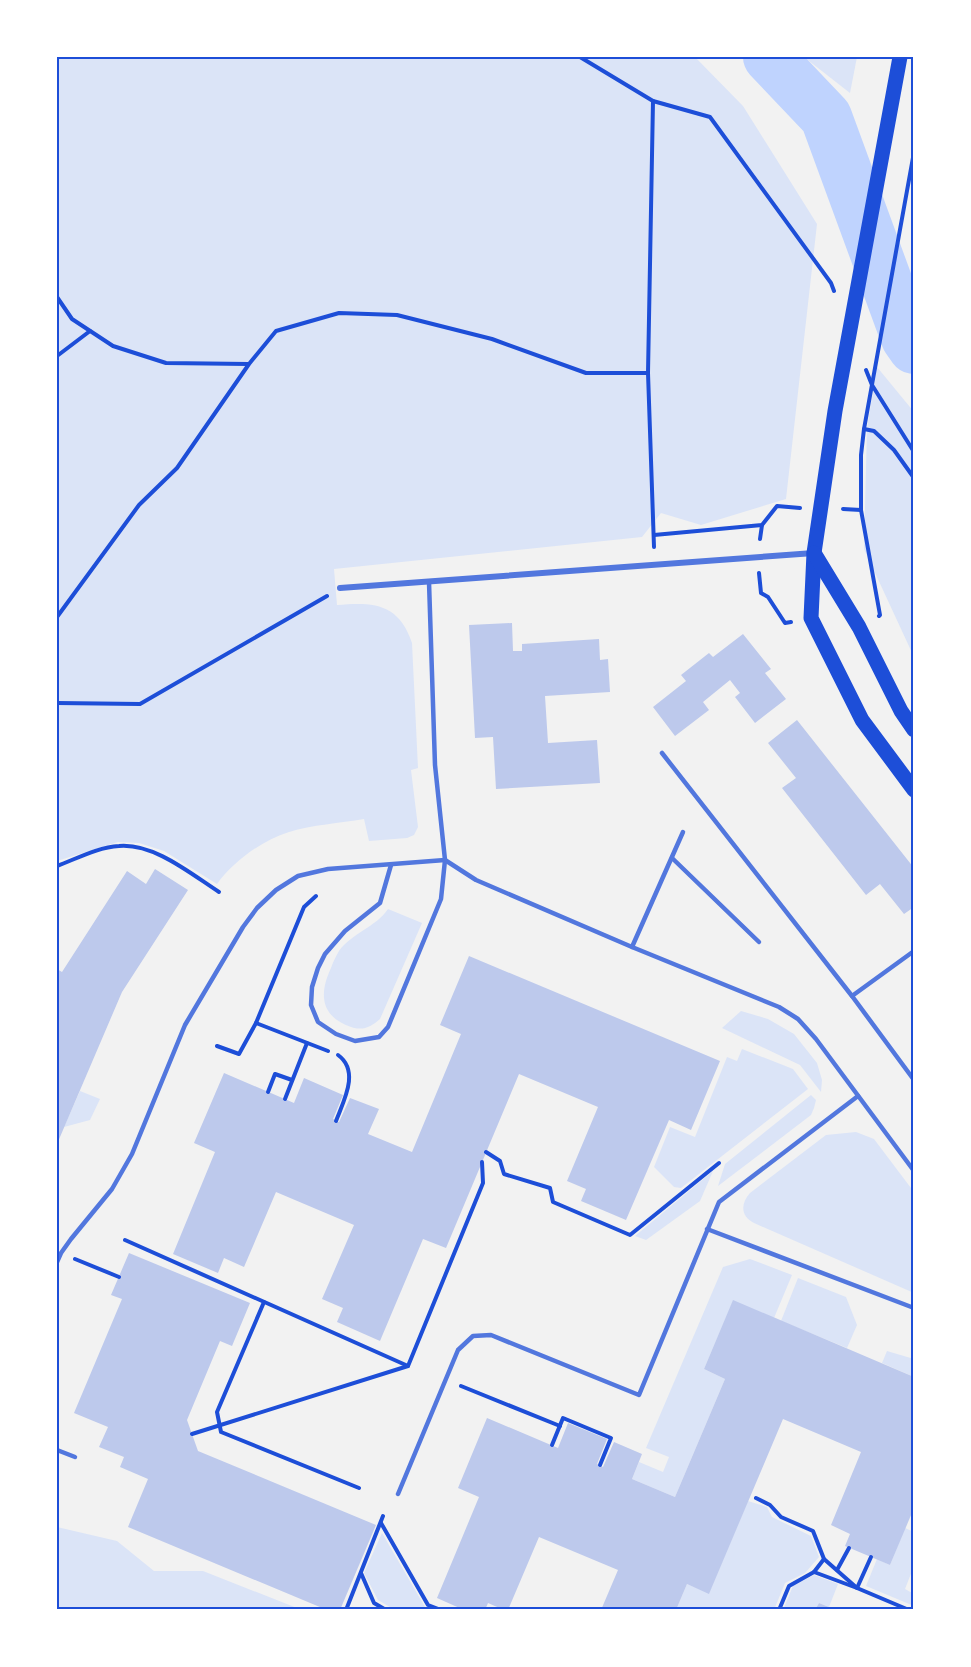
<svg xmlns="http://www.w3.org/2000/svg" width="971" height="1667" viewBox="0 0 971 1667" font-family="'Open Sans',sans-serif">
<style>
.green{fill:#dbe4f7}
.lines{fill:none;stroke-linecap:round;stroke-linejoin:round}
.river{stroke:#bfd3fe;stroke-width:52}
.building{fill:#bdc9ec}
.path{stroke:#1d4ed8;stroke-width:4}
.service{stroke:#5277de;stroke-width:4.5}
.minor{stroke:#5277de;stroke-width:6}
.primary{stroke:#1d4ed8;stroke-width:15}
.neatline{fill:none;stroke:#1d4ed8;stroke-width:2}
</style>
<rect width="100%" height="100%" fill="#f2f2f2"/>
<!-- green -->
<g class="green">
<path d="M57,57H695L743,106L817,224L786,499L701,525L661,513L642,537L334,569L337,605C373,602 399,603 412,643L418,768L411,770L418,827L414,835L407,838L369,841L364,819C340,823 312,825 289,832C261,841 234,861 217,884L164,851L139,843L118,842L57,861Z"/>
<path d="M804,57H857L850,93Z"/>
<path d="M877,367L914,412V657L864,549L867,428Z"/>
<path d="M388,909L422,923L380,1019C371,1027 363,1031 351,1027C320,1016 319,994 331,968C333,962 336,956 339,951C352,933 376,927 388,909Z"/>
<path d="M741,1011L768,1019L794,1034L817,1063L822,1080L821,1092L800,1065L722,1028Z"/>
<path d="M742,1049L793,1069L808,1089L681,1188L674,1187L654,1167L670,1127L695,1137L727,1057L737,1061Z"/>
<path d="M80,1091L100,1099L90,1120L64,1127Z"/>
<path d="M811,1095L816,1100L814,1108L811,1115L718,1186L725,1164Z"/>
<path d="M856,1132L874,1139L914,1192V1293L754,1223C741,1217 740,1204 750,1193L826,1135Z"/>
<path d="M713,1171L700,1201L646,1240L635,1236Z"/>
<path d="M750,1259L792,1275L774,1318L733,1301L704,1369L725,1379L675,1497L632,1479L639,1462L663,1472L669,1457L646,1448L723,1267Z"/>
<path d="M798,1278L846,1297L857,1325L847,1348L781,1321Z"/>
<path d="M887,1351L914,1359V1377L882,1363Z"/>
<path d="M748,1501L767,1507L772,1517L811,1536L819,1557L805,1573L785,1583L774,1610H676L687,1584L709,1593Z"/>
<path d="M57,1527L117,1541L154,1571H203L302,1610H57Z"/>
<path d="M905,1528L914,1532V1566L905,1589L914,1594V1606L866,1586L877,1559L890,1565Z"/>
<path d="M382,1533L425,1607L431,1610H395L378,1600L364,1573Z"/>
<path d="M814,1575L838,1584L829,1607L819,1603L815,1610H783L793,1586Z"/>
</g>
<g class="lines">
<!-- river -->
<path class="river" d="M769,57L826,117L907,338L914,348"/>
</g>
<!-- building -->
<g class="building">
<path d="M512,623L513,651H522V644L599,639L600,660L608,659L610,692L545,696L548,743L597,740L600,783L496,789L493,737L475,738L469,625Z"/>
<path d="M743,634L771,669L765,673L786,699L755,723L735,697L740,693L730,680L703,702L709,710L675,736L653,707L686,681L681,675L709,653L713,657Z"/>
<path d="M797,720L914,868V907L904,914L880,884L866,895L782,788L796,778L768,743Z"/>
<path d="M155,869L188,890L122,992L57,1144V969L62,972L127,871L146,884Z"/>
<path d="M469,956L720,1061L691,1130L669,1120L626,1220L581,1201L586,1189L567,1181L598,1107L519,1074L446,1248L423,1239L380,1341L337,1322L343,1308L322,1299L354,1225L276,1192L244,1267L224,1258L218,1273L173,1254L215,1152L194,1143L224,1073L294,1103L304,1078L343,1095L333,1119L339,1122L350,1098L379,1109L368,1134L412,1152L461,1034L440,1025Z"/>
<path d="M129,1253L250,1303L232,1346L220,1341L187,1420L198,1451L376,1525L340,1610H327L128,1527L148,1479L120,1467L124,1457L99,1447L108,1427L74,1413L122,1299L111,1295Z"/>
<path d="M733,1300L914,1377V1508L890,1565L845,1546L850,1534L831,1525L861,1452L783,1419L709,1594L687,1584L676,1610H601L618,1570L539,1537L508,1610H504L488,1603L485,1610H464L437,1598L479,1497L458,1488L487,1418L558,1448L568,1423L607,1439L597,1464L603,1467L614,1442L642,1454L632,1479L675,1497L725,1379L704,1369Z"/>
<path d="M819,1603L836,1610H815Z"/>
</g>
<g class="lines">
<!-- path -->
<g class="path">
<path d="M580,57L653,101L710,117L831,283L834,291"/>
<path d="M653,101L648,373L654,547"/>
<path d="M57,297L72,319L113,346L166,363L248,364"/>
<path d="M57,356L90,331"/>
<path d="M866,370L872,385L914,452"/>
<path d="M864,429L874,431L894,450L914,478"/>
<path d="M843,509L861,510V455L864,429L914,152"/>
<path d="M861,510L880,615L879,616"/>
<path d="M654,535L762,525L777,506L800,508"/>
<path d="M760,539L762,525"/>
<path d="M759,573L761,593L768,597L785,623L791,622"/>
<path d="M57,617L139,505L177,468L249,364L276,331L339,313L397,315L492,339L586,373H648"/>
<path d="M57,703L140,704L327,596"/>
<path d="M57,866C76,859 98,847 119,846C154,843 191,874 219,892"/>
<path d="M256,1023L328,1051"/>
<path d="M217,1046L239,1054L256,1023L304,907L316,896"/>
<path d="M268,1092L275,1074L292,1080"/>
<path d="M285,1099L307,1043"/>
<path d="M336,1121C344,1100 360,1071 338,1055"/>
<path d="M486,1152L500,1161L504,1174L550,1188L553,1202L630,1235L719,1163"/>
<path d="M125,1240L408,1366L483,1183L482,1162"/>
<path d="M75,1259L119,1277"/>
<path d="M264,1302L217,1412L221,1432L359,1488"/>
<path d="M461,1386L560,1426"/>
<path d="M192,1434L408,1366"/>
<path d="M552,1445L563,1418L611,1438L600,1465"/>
<path d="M756,1498L770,1505L781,1517L813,1531L824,1559L857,1588L909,1610"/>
<path d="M381,1523L428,1605L441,1610"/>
<path d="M837,1570L849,1548"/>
<path d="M814,1572L824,1559"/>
<path d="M361,1573L374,1603L386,1610"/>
<path d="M346,1610L383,1516"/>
<path d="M779,1610L789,1586L814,1572L857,1588L871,1557"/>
</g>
<!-- service -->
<g class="service">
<path d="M662,753L852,996L914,1080"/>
<path d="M672,858L759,942"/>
<path d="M391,865L380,903L345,931L325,954L318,968L312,987L311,1005L318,1022L336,1034L355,1041L379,1037L388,1027L441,899L445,860L435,765L429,582"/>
<path d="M632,947L683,832"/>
<path d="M852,996L914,951"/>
<path d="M707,1229L914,1308"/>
<path d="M57,1262L61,1253L71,1239L112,1189L132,1154L185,1025L243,927L257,908L276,890L298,876L328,869L445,860L476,880L632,947L779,1007L798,1019L816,1039L914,1171"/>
<path d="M57,1450L75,1457"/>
<path d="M398,1494L458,1350L473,1336L491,1335L639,1395L719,1202L858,1096"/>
</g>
<!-- minor -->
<path class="minor" d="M340,588L814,553"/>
<!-- primary -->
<g class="primary">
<path d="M900,57L835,411L814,553L811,618L862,720L914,790"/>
<path d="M814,553L859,627L901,711L914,730"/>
</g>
</g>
<!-- border -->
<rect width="971" height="1667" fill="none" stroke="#ffffff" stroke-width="117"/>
<rect x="58" y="58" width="854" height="1550" class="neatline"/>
</svg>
